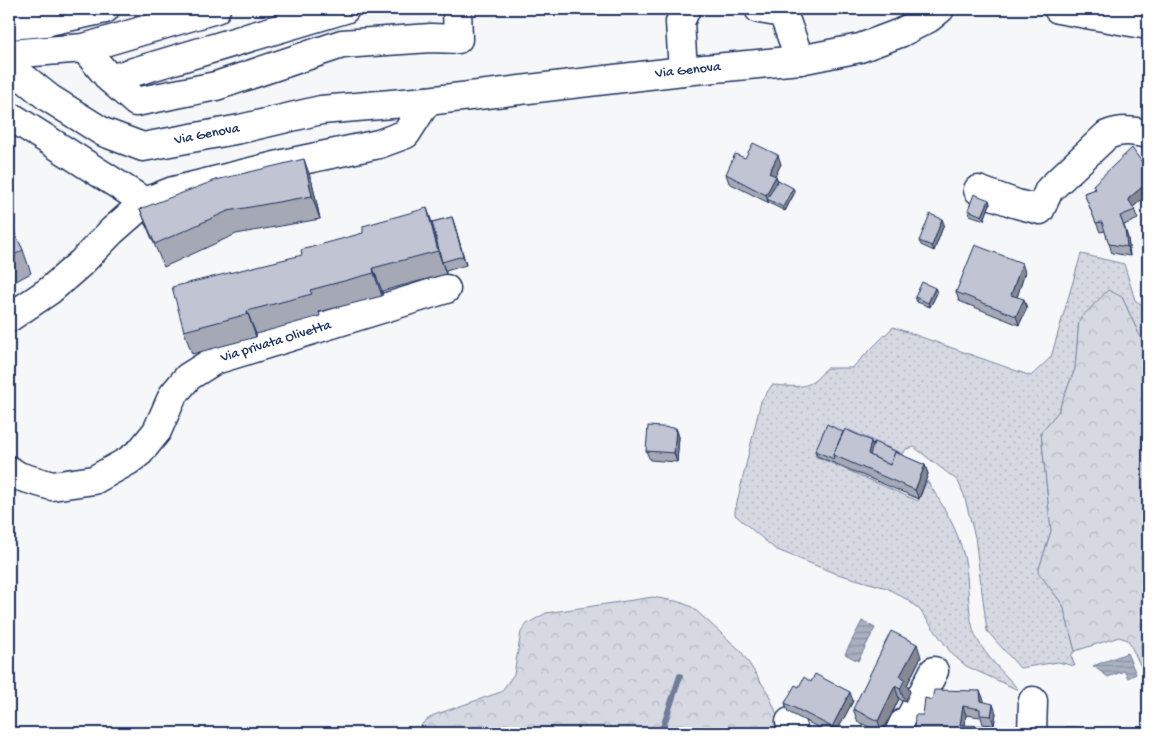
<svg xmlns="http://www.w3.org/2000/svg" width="1157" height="742" viewBox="0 0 1157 742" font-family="'Gochi Hand',sans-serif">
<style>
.grass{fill:url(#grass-dots);stroke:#7884a0}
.forest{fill:url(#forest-crowns);stroke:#7884a0}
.water{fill:url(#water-rules);stroke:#707c99}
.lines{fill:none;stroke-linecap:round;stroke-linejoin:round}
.stream{stroke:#707c99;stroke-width:6}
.minor-casing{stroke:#1b2f5e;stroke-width:31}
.minor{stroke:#fff;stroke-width:28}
.wall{fill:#a5a9b5;stroke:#1b2f5e}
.shaded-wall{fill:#868994;stroke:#1b2f5e}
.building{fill:#c0c4d3;stroke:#1b2f5e}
.labels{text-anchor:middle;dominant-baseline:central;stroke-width:5;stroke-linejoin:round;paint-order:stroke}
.street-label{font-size:14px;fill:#1b2f5e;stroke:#fff}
</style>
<defs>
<pattern id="grass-dots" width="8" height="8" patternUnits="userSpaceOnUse" patternTransform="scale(1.25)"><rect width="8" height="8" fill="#d6d9e2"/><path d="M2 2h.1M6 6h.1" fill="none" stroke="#b7bbc4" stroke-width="1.8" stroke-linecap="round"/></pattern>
<pattern id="forest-crowns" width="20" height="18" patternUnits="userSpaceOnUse" patternTransform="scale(1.25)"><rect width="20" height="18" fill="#d6d9e2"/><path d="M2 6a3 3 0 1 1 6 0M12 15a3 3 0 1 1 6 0" fill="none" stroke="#b7bbc4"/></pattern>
<pattern id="water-rules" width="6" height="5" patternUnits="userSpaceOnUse" patternTransform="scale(1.25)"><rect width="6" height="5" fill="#a9b0c1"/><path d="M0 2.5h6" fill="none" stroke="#8990a0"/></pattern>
</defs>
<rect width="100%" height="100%" fill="#f6f7f9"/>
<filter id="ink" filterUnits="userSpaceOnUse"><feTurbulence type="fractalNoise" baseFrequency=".02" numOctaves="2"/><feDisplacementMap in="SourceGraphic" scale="10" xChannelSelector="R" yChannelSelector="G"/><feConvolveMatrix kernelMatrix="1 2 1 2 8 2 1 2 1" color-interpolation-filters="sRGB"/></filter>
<g filter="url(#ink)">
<!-- grass -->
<path class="grass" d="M1081,254L1124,264L1135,300L1148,309V354L1122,297L1079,320L1075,369L1058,412L1041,432L1051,531L1038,572L1063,605L1075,651L1071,656L1075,666L1058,662L1020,668L987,631L975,537L964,495L958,481L914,447L906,449L903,454L849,430L847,435L819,446L815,456L918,501L927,481C943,505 957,528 964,556C970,579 966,619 977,639C987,658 1004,673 1018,689H1016L966,666L952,654L919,609L906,599L887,588L834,573L775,549L735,515V511L761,401L772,385C798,386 809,392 826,368H852L893,327L1031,376L1051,357Z"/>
<!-- forest -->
<g class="forest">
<path d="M1108,290L1122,297L1148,354V681L1128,640L1119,637L1075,651L1063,605L1038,572L1051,531L1041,432L1058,412L1075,369L1079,320Z"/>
<path d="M653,597L680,602L692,607L741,651L768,693L785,733H415L424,722L434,715L501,692L514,674L521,632L527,624L546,613Z"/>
</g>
<!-- water -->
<g class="water">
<path d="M862,621L875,628L858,661L845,654Z"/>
<path d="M1127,653L1136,674L1128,678L1124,671L1108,677L1093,666Z"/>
</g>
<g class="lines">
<!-- stream -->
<path class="stream" d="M661,733L680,676"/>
<!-- minor casing -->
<g class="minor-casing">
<g id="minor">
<path d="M759,9L783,13L800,60"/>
<path d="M1058,9L1148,25"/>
<path d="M9,25L44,22L105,9"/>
<path d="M84,48L110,79L136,102L216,86L342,44L431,38L458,39L457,9"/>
<path d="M9,54L84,48L216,9"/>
<path d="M9,66L49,98L103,132L143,147L240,129L321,110L427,101L683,71L800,60L860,48L900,33L929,18L940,9"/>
<path d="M683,71L680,22L686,9"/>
<path d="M110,79L345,9"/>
<path d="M9,117L15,119L145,202"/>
<path d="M978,190L1017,204L1040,210L1049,190L1107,135C1122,129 1133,131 1148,134"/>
<path d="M9,318L49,291L81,263L112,231L145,202L173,191L283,164L379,144L406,134L427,101"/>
<path d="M9,470L18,476L52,486L94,480L128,461L140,452L157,431L173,395L188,377L215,360L446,289"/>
<path d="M790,722L794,733"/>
<path d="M892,733L910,718L934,671"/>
<path d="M1032,733L1033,701"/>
</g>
</g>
<!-- minor -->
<use href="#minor" class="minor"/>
</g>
<!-- wall -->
<g class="wall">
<path d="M745,158L781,164L775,176L778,180L795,192L785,211L729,183L726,174Z"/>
<path d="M312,182L320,219L236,234L164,267L149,232L140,209Z"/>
<path d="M1093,185L1148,194L1133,207L1138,219L1124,225L1128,238L1130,256L1112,253L1105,231L1100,232L1084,193L1095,189Z"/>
<path d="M989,200L990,204L984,220L970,215L968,210Z"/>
<path d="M452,217L466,265L446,271V274L382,291V296L319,312L320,316L256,334V337L192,354L184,331L432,222Z"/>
<path d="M9,221L23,250L31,273L9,285Z"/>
<path d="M944,224L934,251L921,245L919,241Z"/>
<path d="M1025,272L1017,297L1027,308L1019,325L959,301L956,292Z"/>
<path d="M935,288L937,293L930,307L917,302L915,297Z"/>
<path d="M676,428L679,437L677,462L650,460L646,451Z"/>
<path d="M843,432L871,441L873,446L899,453L900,455L925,465L928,474L919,499L817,456L815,451Z"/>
<path d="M921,657L907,685L910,692L905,702L899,699L883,733L858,722L853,709Z"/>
<path d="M811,682L853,701L836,733H829L788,712L785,703L799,687Z"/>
<path d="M980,691L984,702L996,713L994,725L983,724L981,717L966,715L965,725L923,715L932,700Z"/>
</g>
<!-- shaded-wall -->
<g class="shaded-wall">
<path d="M778,155L781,164L772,182L769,173Z"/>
<path d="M304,159L312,182L320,219L312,196Z"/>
<path d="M776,176L779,185L767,199L769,204L766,195Z"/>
<path d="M1148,182V194L1132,208L1128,199Z"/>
<path d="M793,188L795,192L785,211L783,207Z"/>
<path d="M989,200L990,204L984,220L982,216Z"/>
<path d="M427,208L435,231L442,262L446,274L438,251Z"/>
<path d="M1120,216L1128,238L1130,256L1127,247Z"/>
<path d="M452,217L455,226L466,265L463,256Z"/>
<path d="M942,219L944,224L934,251L932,246Z"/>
<path d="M1022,263L1025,272L1015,304L1011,295Z"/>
<path d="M373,268L382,291V296L374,273Z"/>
<path d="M935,288L937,293L930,307L928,303Z"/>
<path d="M1024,299L1027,308L1019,325L1016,316Z"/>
<path d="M247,311L256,334V337L248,314Z"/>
<path d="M676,428L679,437L677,462L674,453Z"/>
<path d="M871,441L875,450L872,459L868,454Z"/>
<path d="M925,465L928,474L919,499L915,490Z"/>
<path d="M917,644L921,657L907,685L910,692L905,702L900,689V676Z"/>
<path d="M895,686L899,699L882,733L878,721Z"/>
<path d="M980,691L984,700V710L981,701Z"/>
<path d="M850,692L853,701L836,733H834L832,727Z"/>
<path d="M993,704L996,713L994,725L991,716Z"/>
<path d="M963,706L966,715L964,733L960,725Z"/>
<path d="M990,726L993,733H989Z"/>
</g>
<!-- building -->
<g class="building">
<path d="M753,143L778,155L769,173L776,176L766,195L726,174L735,154L745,158Z"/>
<path d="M1132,148L1148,171V182L1128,199L1135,210L1120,216L1125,229L1127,247L1109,244L1102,222L1096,223L1084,193L1096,189L1093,185Z"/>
<path d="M304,159L312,196L228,211L155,244L140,209L216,180Z"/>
<path d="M778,180L793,188L783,207L767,199Z"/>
<path d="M974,194L989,200L982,216L968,210Z"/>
<path d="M427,208L438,251L373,268L374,273L310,290L312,294L247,311L248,314L184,331L172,287L302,255L301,250L363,233V226Z"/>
<path d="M930,214L942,219L932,246L919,241Z"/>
<path d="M452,217L463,256L442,262L432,222Z"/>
<path d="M9,221L23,250L9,258Z"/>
<path d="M975,245L1022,263L1011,295L1024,299L1016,316L956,292Z"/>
<path d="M922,282L935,288L928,303L915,297Z"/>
<path d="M827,424L843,432L833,455L834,459L815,451Z"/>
<path d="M648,426L676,428L674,453L646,451Z"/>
<path d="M845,429L871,441L868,454L890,465L895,452L925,465L915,490L833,455Z"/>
<path d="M874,442L899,453V454L895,452L890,465L870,455Z"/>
<path d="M891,631L917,644L900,676L905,679L900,689L895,686L878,721L853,709Z"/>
<path d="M815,674L850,692L832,727L785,703L795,685L799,687L804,677L811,682Z"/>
<path d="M934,690L980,691L981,701L993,704L991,716L980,715V709L963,706L960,725L990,726L989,733H914L915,715H923L925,698L932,700Z"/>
<path d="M1065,727L1136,729V733H1065Z"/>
</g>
</g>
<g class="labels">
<!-- street labels -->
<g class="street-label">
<text transform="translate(688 71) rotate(-6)">Via Genova</text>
<text transform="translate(207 135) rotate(-11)">Via Genova</text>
<text transform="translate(276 342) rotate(-17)">Via privata Olivetta</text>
</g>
</g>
<!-- margin -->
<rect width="1157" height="742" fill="none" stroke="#fff" stroke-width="30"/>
<rect x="15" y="15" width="1127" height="712" fill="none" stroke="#1b2f5e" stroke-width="2" filter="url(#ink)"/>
</svg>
